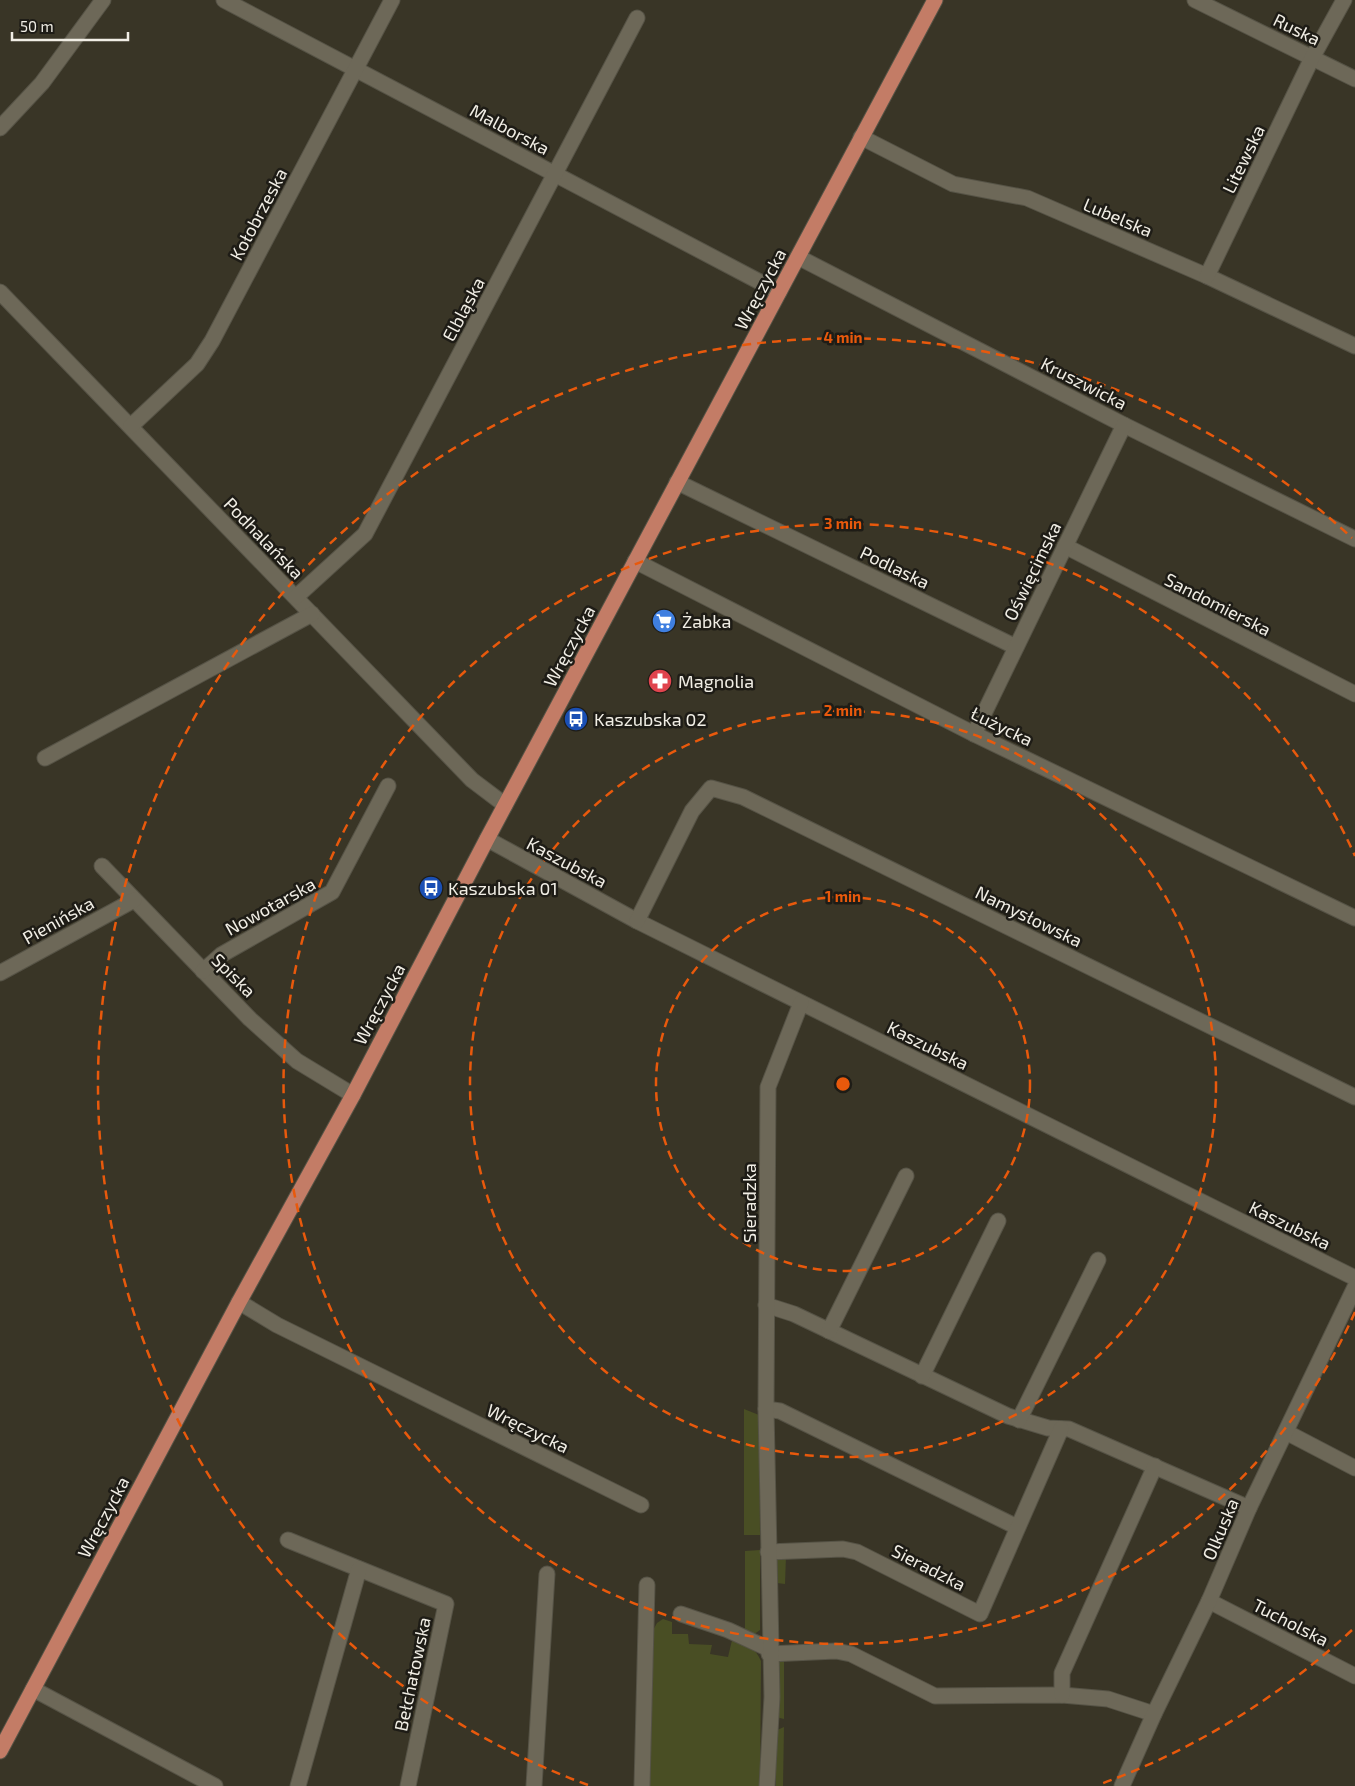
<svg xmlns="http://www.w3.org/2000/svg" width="1355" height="1786" viewBox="0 0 1355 1786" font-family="'Exo 2',sans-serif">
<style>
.green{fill:#494e24}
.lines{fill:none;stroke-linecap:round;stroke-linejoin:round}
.minor-casing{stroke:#565346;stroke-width:17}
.major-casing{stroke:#565346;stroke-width:17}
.minor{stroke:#6d6858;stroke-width:15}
.major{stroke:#c37c66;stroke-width:15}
.ring{fill:none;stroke:#e8590c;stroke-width:2.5;stroke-dasharray:9 6}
.labels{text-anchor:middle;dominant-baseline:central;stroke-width:5;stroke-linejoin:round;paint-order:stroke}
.street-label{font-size:18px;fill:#f1eee5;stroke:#1e1c16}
.poi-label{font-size:18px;fill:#f1eee5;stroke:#1e1c16;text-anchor:start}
.centre{fill:#e8590c;stroke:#1e1c16;stroke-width:2.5}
.ring-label{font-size:15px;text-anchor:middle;font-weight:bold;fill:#e8590c;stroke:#1e1c16;stroke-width:5;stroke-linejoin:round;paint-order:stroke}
</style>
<rect width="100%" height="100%" fill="#393526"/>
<!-- green -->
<g class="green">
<path d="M744,1409L759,1415L760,1535H744Z"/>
<path d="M760,1550V1630L753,1635L745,1632V1551Z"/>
<path d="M786,1556L785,1584L777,1583L776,1559Z"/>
<path d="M663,1619L672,1622V1634H688L689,1644L712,1645L710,1654L728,1657L733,1636C746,1643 755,1647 761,1661L760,1786H648L651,1634L657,1623Z"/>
<path d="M784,1659V1719L776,1717L777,1662Z"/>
<path d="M784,1727L783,1786H776L775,1731Z"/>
</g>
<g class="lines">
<!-- minor casing -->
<g class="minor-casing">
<g id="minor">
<path d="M224,0L779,292"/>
<path d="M1195,0L1355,79"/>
<path d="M0,128L42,83L103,0"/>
<path d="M861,137L953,184L1027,198L1207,276L1355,346"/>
<path d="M798,257L1124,425L1355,539"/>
<path d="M1207,276L1312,58L1344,0"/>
<path d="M0,292L472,780L505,805"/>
<path d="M131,426L197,364L212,341L392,0"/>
<path d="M677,482L1016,647"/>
<path d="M1065,546L1355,694"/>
<path d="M635,561L974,734L1355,918"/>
<path d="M296,597L365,534L637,18"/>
<path d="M974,734L1124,425"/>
<path d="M45,758L312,614"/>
<path d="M487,839L637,921L1355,1278"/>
<path d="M102,866L250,1019L297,1061L353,1095"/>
<path d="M637,921L692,811L711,788L743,797L1355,1097"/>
<path d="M203,971L221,955L332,892L388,786"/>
<path d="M0,973L134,900"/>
<path d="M239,1302L277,1325L641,1505"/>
<path d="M766,1305L794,1314L1008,1416L1048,1428L1069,1429L1249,1508"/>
<path d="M829,1331L906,1176"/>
<path d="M922,1376L998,1221"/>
<path d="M766,1409L780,1411L1017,1527"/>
<path d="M1019,1420L1098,1260"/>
<path d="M1286,1432L1355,1468"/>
<path d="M288,1540L446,1604L408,1786"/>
<path d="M768,1552L843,1549L857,1552L980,1614L1061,1429"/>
<path d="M1209,1601L1355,1676"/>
<path d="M681,1614L728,1630L769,1649"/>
<path d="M769,1654L836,1651L851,1654L935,1696L1062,1695L1108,1699L1154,1714"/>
<path d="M33,1689L215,1786"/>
<path d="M1062,1695V1673L1155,1466"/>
<path d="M298,1786L359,1569"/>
<path d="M534,1786L547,1574"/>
<path d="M642,1786L647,1585"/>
<path d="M767,1786L772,1697L766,1409L768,1087L801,1003"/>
<path d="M1122,1786L1154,1714L1209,1601L1249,1508L1355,1287"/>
</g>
</g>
<!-- major casing -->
<g class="major-casing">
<path id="major" d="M0,1751L239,1302L353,1095L487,839L935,0"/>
</g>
<!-- minor -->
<use href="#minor" class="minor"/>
<!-- major -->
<use href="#major" class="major"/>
</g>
<!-- distance rings -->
<g class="ring">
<circle cx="843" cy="1084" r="187"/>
<circle cx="843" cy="1084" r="373"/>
<path d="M1355 1312A560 560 0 1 1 1355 856"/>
<path d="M1352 1630A746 746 0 0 1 1098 1785M588 1785A746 746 0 1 1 1352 538"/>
</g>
<!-- icons -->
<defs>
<g id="supermarket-disc" transform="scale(1.25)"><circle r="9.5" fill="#3f7fe0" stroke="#1e1c16"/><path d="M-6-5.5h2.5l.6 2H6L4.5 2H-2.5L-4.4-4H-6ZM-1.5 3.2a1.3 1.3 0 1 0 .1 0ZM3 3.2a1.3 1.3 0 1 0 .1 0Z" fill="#fff"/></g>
<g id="pharmacy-disc" transform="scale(1.25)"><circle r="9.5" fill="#e0444e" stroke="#1e1c16"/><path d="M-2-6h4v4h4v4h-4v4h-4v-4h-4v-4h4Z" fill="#fff"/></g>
<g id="bus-disc" transform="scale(1.25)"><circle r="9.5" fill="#1a4fb4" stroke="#1e1c16"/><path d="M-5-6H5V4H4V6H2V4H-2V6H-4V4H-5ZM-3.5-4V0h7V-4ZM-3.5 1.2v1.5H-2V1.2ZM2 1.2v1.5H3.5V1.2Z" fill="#fff"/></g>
</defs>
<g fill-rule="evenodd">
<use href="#supermarket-disc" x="664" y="621"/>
<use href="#pharmacy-disc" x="660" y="681"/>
<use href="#bus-disc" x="576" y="719"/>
<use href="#bus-disc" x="431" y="888"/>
</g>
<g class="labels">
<!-- street labels -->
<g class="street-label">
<text transform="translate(1297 29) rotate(26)">Ruska</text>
<text transform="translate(510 129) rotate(28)">Malborska</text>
<text transform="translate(1243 159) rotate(-64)">Litewska</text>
<text transform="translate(258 214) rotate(-62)">Kołobrzeska</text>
<text transform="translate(1118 217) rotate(23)">Lubelska</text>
<text transform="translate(760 289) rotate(-62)">Wręczycka</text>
<text transform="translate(463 309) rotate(-62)">Elbląska</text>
<text transform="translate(1084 383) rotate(27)">Kruszwicka</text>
<text transform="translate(264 538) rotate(46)">Podhalańska</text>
<text transform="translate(895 567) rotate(26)">Podlaska</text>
<text transform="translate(1032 571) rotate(-64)">Oświęcimska</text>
<text transform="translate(1218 604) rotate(27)">Sandomierska</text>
<text transform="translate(569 646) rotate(-62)">Wręczycka</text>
<text transform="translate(1002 726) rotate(26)">Łużycka</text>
<text transform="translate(567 862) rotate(28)">Kaszubska</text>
<text transform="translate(270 906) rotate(-29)">Nowotarska</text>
<text transform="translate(1029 916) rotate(26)">Namysłowska</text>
<text transform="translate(58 920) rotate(-29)">Pienińska</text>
<text transform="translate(234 975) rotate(45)">Spiska</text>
<text transform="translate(379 1004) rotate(-62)">Wręczycka</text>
<text transform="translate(928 1045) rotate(26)">Kaszubska</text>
<text transform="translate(749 1203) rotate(-90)">Sieradzka</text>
<text transform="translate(1290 1225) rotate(26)">Kaszubska</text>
<text transform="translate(528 1428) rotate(26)">Wręczycka</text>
<text transform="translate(103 1517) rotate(-62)">Wręczycka</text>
<text transform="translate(1220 1529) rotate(-67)">Olkuska</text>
<text transform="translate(929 1567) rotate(27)">Sieradzka</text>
<text transform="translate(1291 1622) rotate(27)">Tucholska</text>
<text transform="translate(412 1674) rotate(-78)">Bełchatowska</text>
</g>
<!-- poi labels -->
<g class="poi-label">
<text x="682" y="621">Żabka</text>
<text x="678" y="681">Magnolia</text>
<text x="594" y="719">Kaszubska 02</text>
<text x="448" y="888">Kaszubska 01</text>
</g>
</g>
<circle cx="843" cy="1084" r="8" class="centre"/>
<g class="ring-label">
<text x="843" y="343">4 min</text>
<text x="843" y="529">3 min</text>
<text x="843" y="716">2 min</text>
<text x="843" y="902">1 min</text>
</g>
<!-- scale -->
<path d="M12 32v8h116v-8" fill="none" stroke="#f1eee5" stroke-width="2.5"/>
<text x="20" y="32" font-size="15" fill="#f1eee5" stroke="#1e1c16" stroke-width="4" paint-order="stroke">50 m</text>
</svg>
